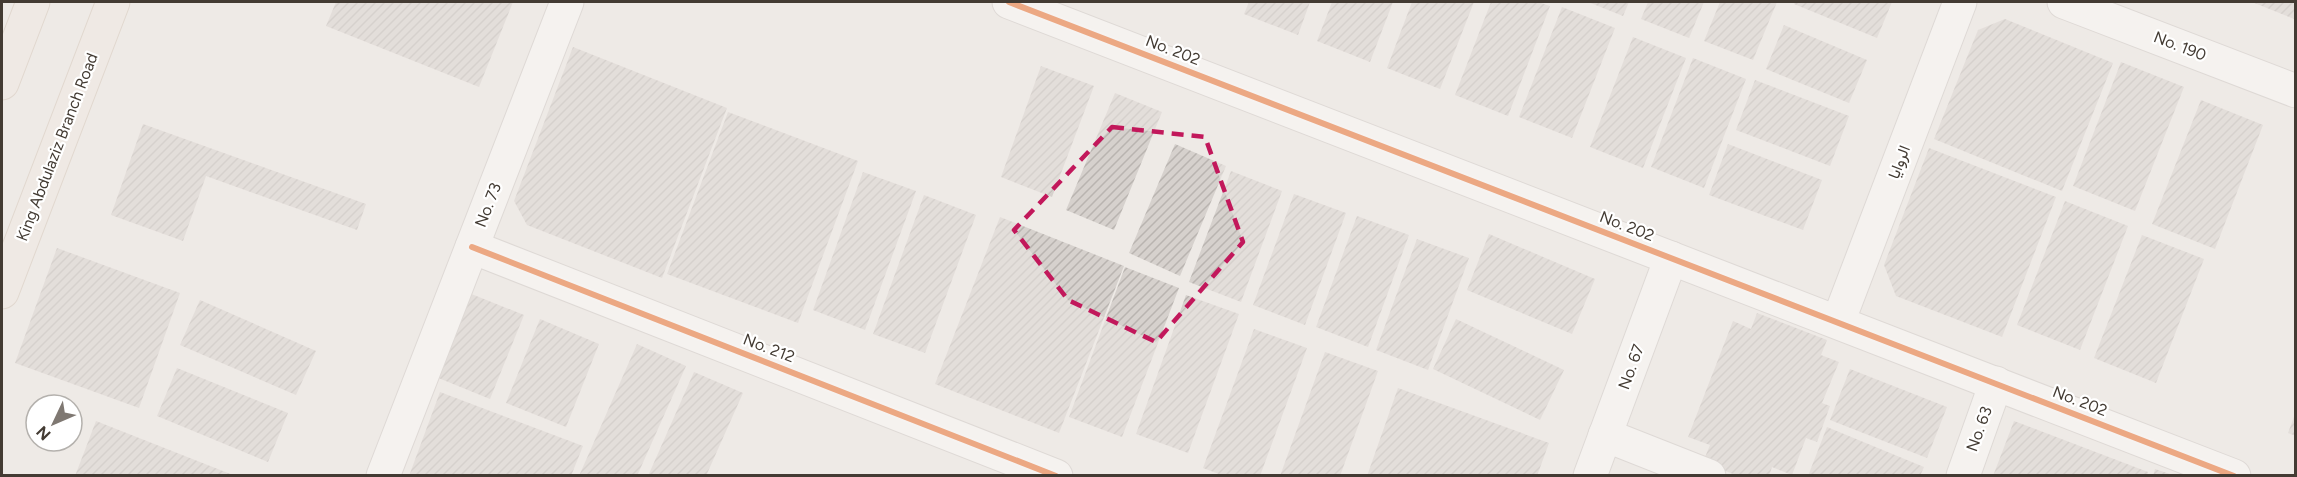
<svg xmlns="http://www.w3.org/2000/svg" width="2297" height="477" viewBox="0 0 2297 477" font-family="Figtree,Vazirmatn,sans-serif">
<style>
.building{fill:url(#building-hatch)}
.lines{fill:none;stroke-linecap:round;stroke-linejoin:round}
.minor-casing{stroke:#cac6c2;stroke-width:35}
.major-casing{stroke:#d0c3b4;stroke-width:35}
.minor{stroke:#fcfcfb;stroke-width:33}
.major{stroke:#f0e9e2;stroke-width:33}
.cycleway-casing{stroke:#fff;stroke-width:10}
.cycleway{stroke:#e8590c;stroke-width:6}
.marked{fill:none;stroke:#c2185b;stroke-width:4.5;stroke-dasharray:12 8;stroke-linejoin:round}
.labels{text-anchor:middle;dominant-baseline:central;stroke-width:4.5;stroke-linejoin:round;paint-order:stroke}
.street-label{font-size:16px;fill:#433b33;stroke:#fff}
</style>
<defs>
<pattern id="building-hatch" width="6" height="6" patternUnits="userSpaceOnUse" patternTransform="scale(1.5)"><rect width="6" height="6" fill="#d6d1cd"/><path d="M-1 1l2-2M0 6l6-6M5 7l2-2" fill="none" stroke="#b9b4b0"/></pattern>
</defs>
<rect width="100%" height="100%" fill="#eeeae6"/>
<!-- building -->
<g class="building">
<path d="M336,2H513L479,87L326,26Z"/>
<path d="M1249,2H1310L1298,35L1244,14Z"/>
<path d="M1332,2H1393L1370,62L1317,41Z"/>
<path d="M1412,2H1474L1440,89L1387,68Z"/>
<path d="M1491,2H1538L1550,6L1508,116L1455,95Z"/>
<path d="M1588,2H1629L1623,16Z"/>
<path d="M1648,2H1704L1689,38L1641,19Z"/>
<path d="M1720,2H1777L1753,60L1704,41Z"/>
<path d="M1795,2H1892L1877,38L1794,4Z"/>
<path d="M2252,2H2296V16L2294,19Z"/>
<path d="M1562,7L1615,28L1572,138L1519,117Z"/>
<path d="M2005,19L2113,63L2062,191L1934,139L1978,30Z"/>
<path d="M1784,25L1867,60L1849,103L1766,69Z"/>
<path d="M1633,37L1686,58L1643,168L1590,147Z"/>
<path d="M573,47L727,108L662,278L527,225L514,201Z"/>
<path d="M1693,58L1746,79L1704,188L1651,167Z"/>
<path d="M2121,62L2184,87L2135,211L2073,186Z"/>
<path d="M1041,66L1094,86L1052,197L1001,177Z"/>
<path d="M1755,80L1849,116L1830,166L1736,130Z"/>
<path d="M1115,93L1162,112L1114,230L1066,210Z"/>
<path d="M2201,100L2263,125L2215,249L2152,224Z"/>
<path d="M728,112L858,161L798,323L667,274Z"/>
<path d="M143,124L366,204L357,230L206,176L183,241L111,215Z"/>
<path d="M1175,144L1226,166L1180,276L1129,253Z"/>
<path d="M1728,144L1822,180L1803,230L1709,195Z"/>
<path d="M1929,148L2056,197L2002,337L1896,296L1884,265Z"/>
<path d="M1231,171L1282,191L1241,302L1189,282Z"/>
<path d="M863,172L916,191L865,330L813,310Z"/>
<path d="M1294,194L1346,213L1305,325L1253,305Z"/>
<path d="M924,195L976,215L925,353L873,334Z"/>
<path d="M2065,201L2128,226L2080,350L2017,325Z"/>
<path d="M1357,216L1409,235L1368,347L1316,327Z"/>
<path d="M1000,217L1124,266L1059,433L935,384Z"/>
<path d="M1489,234L1595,279L1572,334L1467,290Z"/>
<path d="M2142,235L2204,259L2156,383L2094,358Z"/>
<path d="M1417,239L1469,258L1428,370L1376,350Z"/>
<path d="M57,248L180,293L139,408L15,363Z"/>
<path d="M1125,267L1179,288L1122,437L1069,417Z"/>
<path d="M464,291L524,315L490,399L431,375Z"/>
<path d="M1186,295L1239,314L1188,453L1136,434Z"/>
<path d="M200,300L316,351L296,395L180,345Z"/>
<path d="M1757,313L1827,340L1821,355L1839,362L1822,403L1830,406L1817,442L1806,438L1792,475L1772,467L1769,476H1738L1703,462L1710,445L1688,437L1733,321L1751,329Z"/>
<path d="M540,319L599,344L566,427L506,403Z"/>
<path d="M1456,319L1564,370L1540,420L1433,369Z"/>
<path d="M1254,329L1307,348L1260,476H1224L1203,468Z"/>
<path d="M637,344L686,366L637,476H579Z"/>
<path d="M1325,352L1378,371L1340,476H1280Z"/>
<path d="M177,368L288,413L268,462L157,416Z"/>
<path d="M1850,369L1947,407L1927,458L1830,420Z"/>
<path d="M694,372L743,393L706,476H648Z"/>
<path d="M1398,388L1549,443L1537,476H1367Z"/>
<path d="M440,392L583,446L571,476H409Z"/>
<path d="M2295,414H2296V436L2288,433Z"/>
<path d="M96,421L233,475V476H75Z"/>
<path d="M2014,421L2148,472L2147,476H1993Z"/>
<path d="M1827,427L1924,467L1920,476H1808Z"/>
<path d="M2155,469L2173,475V476H2153Z"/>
</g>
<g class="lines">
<!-- minor casing -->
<g class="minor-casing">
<g id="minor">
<path d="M1009,2L2234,476"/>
<path d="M2064,2L2296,91"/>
<path d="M472,247L1056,476"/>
<path d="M1838,322L1960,2"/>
<path d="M1605,435L1709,476"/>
<path d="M383,476L567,2"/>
<path d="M1590,476L1671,258"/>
<path d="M1963,476L1996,383"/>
</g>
</g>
<!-- major casing -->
<g class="major-casing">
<g id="major">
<path d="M2,83L33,2"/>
<path d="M2,292L113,2"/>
</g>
</g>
<!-- minor -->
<use href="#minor" class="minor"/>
<!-- major -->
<use href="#major" class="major"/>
<!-- cycleway casing -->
<g class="cycleway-casing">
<g id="cycleway">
<path d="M1009,2L2234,476"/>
<path d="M472,247L1056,476"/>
</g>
</g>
<!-- cycleway -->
<use href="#cycleway" class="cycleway"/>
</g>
<!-- marked area -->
<path d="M0 0H2297V477H0ZM1112,127L1205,137L1243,242L1156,342L1068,300L1014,230Z" fill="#eeeae6" fill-opacity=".55" fill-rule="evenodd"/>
<path class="marked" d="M1112,127L1205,137L1243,242L1156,342L1068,300L1014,230Z"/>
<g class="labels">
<!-- street labels -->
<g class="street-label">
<text transform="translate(2180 46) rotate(21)">No. 190</text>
<text transform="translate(1173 50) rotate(21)">No. 202</text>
<text transform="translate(57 147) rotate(-69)">King Abdulaziz Branch Road</text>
<text transform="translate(1899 162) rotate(-69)">الروايا</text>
<text transform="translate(488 205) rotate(-69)">No. 73</text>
<text transform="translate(1627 226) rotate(21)">No. 202</text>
<text transform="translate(769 348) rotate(21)">No. 212</text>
<text transform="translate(1631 367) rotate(-70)">No. 67</text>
<text transform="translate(2080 401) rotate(21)">No. 202</text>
<text transform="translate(1979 429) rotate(-70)">No. 63</text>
</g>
</g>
<!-- border -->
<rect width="2297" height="477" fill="none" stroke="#433b33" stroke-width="6"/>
<!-- north arrow -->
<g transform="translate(54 423) rotate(226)"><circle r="28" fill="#ffffff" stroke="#b4b1ad" stroke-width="1.5"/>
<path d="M0-4.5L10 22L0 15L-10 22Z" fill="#7f7872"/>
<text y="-9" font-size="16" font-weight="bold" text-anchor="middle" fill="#433b33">N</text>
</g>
</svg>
